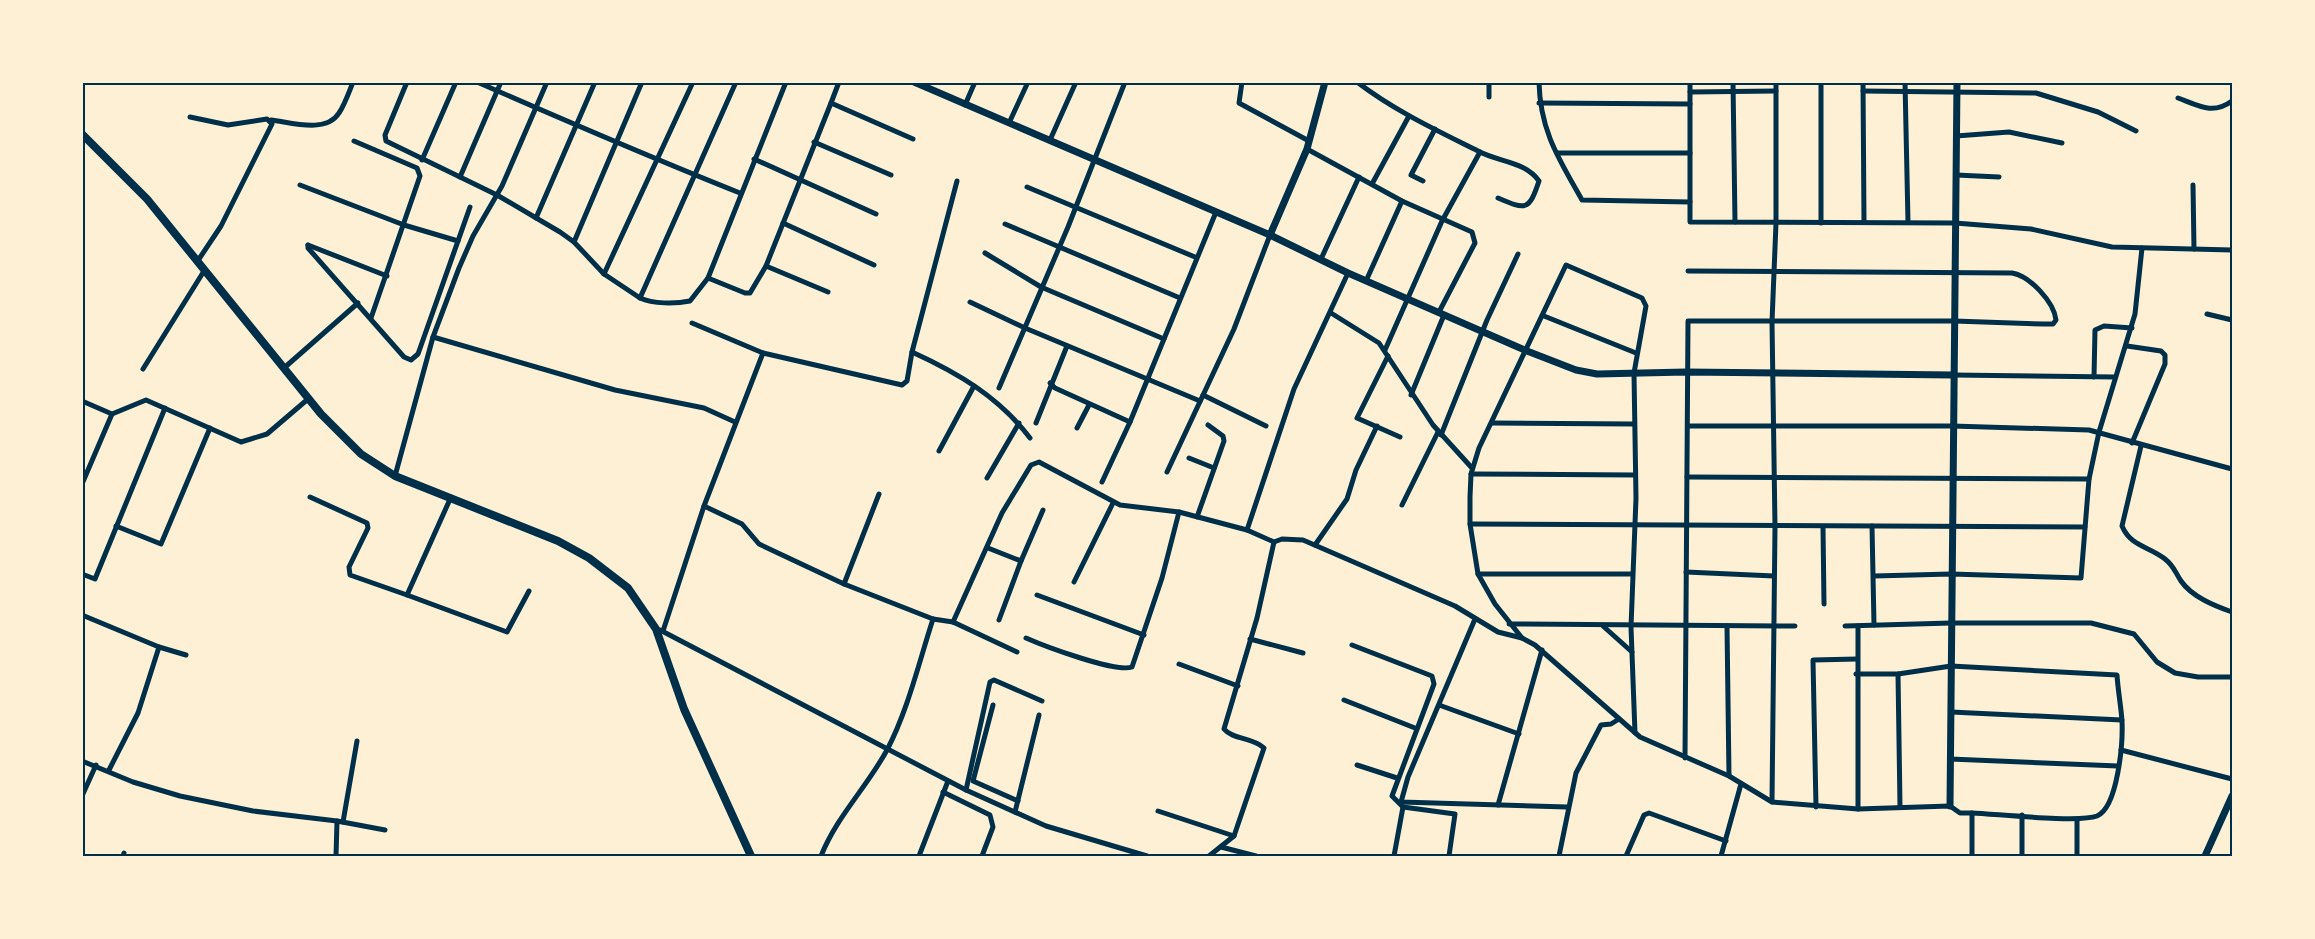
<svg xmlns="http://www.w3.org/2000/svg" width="2315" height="939" viewBox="0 0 2315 939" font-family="Karla,sans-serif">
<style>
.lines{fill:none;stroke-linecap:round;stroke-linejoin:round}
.minor{stroke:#003049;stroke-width:5}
.tertiary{stroke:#003049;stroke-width:7}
.secondary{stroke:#003049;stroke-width:8}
.neatline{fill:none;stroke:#003049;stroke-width:2}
</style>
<rect width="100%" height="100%" fill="#fdf0d5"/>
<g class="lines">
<!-- minor -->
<g class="minor">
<path d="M407,82L385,135L386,141L497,195L560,232L574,242L604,274L640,298C653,304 675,304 690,301L708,278L786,82"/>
<path d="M477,82C564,120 652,158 740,193"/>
<path d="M839,82L831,103L913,139"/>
<path d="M1242,82L1239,103L1309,141"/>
<path d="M1357,82C1395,111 1436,130 1478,151C1498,162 1525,161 1539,181C1529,211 1526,210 1498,198"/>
<path d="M1539,82C1540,131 1559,159 1582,200L1690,202"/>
<path d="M1690,82V222L1955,223L2031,229L2112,247L2232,250"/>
<path d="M1733,82L1735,222"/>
<path d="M1821,82V223"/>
<path d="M1863,82L1864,222"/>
<path d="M1905,82L1908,222"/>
<path d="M1863,91L2036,93L2098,112L2136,131"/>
<path d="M1690,92L1776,91"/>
<path d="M1489,97V82"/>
<path d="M2178,98C2199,106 2213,115 2232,101"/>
<path d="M1539,103L1690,104"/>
<path d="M965,105L975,82"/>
<path d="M190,117L228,125L267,119L272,124L221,226L197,262"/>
<path d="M271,120C290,122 326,134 339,113C345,104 349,92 353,82"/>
<path d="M1009,123L1028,82"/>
<path d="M1956,136L2009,132L2062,143"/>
<path d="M1050,140L1076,82"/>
<path d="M354,141L417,168L420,176L371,318"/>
<path d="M814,142L891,175"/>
<path d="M1307,149L1402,201L1472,232L1475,243L1439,312"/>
<path d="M1557,153H1690"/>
<path d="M754,159L876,214"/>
<path d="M422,160L456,82"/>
<path d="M1956,175L1999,177"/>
<path d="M460,177L501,82"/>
<path d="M1423,181L1411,175L1435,129"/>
<path d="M1372,184L1409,116"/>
<path d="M300,185L404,225L458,241"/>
<path d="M2193,185L2194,249"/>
<path d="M1027,187L1195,257"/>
<path d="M536,218L595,82"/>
<path d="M783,223L874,265"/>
<path d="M1005,224L1180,298"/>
<path d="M574,242L642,82"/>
<path d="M308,245V248L404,357L411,360L418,354L470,207"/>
<path d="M308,245L387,276"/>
<path d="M985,253L1041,287L1164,339"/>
<path d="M1321,259L1359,177"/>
<path d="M766,266L828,292"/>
<path d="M604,274L693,82"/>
<path d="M708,278L745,293H750L766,266L831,103"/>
<path d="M1366,281L1402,201"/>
<path d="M640,298L736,82"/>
<path d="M970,302L1025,328L1200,401"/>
<path d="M1331,313L1379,343L1433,425L1472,468"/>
<path d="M2207,314L2232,320"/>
<path d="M1544,316L1636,353"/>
<path d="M692,323L763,353"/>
<path d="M433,337L615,390L704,408L735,422"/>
<path d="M2127,346L2161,351L2165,355V364L2132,443"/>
<path d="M1385,350L1442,221L1480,152"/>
<path d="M912,352C958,373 999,397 1030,438"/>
<path d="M1388,356L1357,418L1400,437"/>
<path d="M284,368L358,303"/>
<path d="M143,369L204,271"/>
<path d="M1953,375L2115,377"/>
<path d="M2094,377L2095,330L2104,326L2132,328"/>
<path d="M1050,383L1055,388L1130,422"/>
<path d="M999,388L1068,227L1125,82"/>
<path d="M1203,395L1266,426"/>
<path d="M1411,395L1444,315"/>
<path d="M82,401L112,414"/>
<path d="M1036,423L1067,346"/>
<path d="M1492,423L1633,424"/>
<path d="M1688,426H1952L2089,430L2232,469"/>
<path d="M1077,428L1089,405"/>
<path d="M1441,435L1487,320L1518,254"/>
<path d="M2141,446L2122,526C2131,547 2149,546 2165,559C2174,566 2175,572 2181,581C2192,597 2215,606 2232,612"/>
<path d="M939,451L974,386"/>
<path d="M1189,458L1214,468"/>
<path d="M1167,472L1234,329L1270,235"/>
<path d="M1471,474L1635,475"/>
<path d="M395,476L433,337L459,268L473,236L502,186L547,82"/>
<path d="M1687,477L2089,479"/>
<path d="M987,478L1019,423"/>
<path d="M1102,482L1130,422L1216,212"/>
<path d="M82,484L112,414L146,400L241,442L267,434L308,399"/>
<path d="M310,497L367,523L368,528L349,567L350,575L407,595"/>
<path d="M451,497L407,595L507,632L529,591"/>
<path d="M1402,505L1438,432"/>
<path d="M704,506L742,524L759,544L844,584L933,619L953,622L1002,513L1031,465L1039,462L1120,505L1179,512L1247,530"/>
<path d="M1197,517L1224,441L1223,436L1208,425"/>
<path d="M1470,524L2085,527"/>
<path d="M116,526L161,544L210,428"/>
<path d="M1872,526L1874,625"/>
<path d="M1823,527L1824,604"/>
<path d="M1274,542L1282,539L1303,540L1455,606L1498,632L1522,638L1535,645L1640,737L1729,776L1772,802L1858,809L1950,806L1960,813H1972V856"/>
<path d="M1315,545L1347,499L1356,470L1377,426"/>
<path d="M988,548L1021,561L1043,510"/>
<path d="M1686,572L1774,576"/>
<path d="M82,574L95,579L165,408"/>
<path d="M1478,574H1631"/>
<path d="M1874,576L1951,574L2081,578L2089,479L2099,432L2135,314L2142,248"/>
<path d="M1074,582L1113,503"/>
<path d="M844,584L879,494"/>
<path d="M1037,595L1144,635"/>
<path d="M82,615L159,647L138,713L109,770"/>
<path d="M1475,619L1408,777L1401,802L1567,807"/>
<path d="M999,620L1021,561"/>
<path d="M953,622L1017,652"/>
<path d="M1509,624L1795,626"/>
<path d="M1603,626L1632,652"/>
<path d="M1727,626L1729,776"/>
<path d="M1845,626L1951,623H2091L2134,634L2157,662L2175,673L2198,677H2232"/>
<path d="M1858,626V809"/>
<path d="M660,630L966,790L1046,826L1147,856"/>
<path d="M663,631L704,506L763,353L902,385L907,381L912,352L957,181"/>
<path d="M1026,638C1044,646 1116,673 1132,667L1162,578L1179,512"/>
<path d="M1522,638L1495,604L1478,574L1470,524V497L1471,474L1479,448L1566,265L1642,298L1646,306L1634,373L1636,498L1631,627L1635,733"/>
<path d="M1250,639L1303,653"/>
<path d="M1352,645L1432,676L1434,684L1392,796L1403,807L1455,814L1449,856"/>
<path d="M159,647L186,655"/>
<path d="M1179,664L1238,686"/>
<path d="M1856,674H1898L1951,666L2117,675C2118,691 2121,706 2122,721C2123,742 2118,807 2097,816C2079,823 1997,814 1972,813"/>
<path d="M1898,674L1900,806"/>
<path d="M1344,700L1415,728"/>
<path d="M993,705L973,781L1018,801"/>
<path d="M1439,705L1519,734"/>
<path d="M1951,712L2122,720"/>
<path d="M2121,750L2232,779"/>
<path d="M1685,758L1688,321H1954L2043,324H2053L2056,320C2054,302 2030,276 2012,273L1688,271"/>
<path d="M1950,759L2118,766"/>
<path d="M82,761L133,782L180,796L253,811L337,821L385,830"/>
<path d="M1357,765L1397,778"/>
<path d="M966,790L990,682L994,680L1042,701"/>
<path d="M943,792L990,815L993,827L982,856"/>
<path d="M82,796L96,765"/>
<path d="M1772,802L1775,527L1772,322L1776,223V82"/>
<path d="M1498,805L1542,650"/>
<path d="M1816,807L1813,660L1857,659"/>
<path d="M1158,811L1234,836"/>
<path d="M1015,812L1039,715"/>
<path d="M2022,815V856"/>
<path d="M2077,819V856"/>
<path d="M343,822L357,741"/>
<path d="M1221,847L1256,856"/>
<path d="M123,856L124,853"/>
<path d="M336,856L337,821"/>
<path d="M821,856C837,816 867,787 887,750C908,710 919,662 933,619"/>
<path d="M919,856L948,781"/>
<path d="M1209,856L1234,836L1264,748C1253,737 1233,740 1224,729L1257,618L1274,542L1247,530L1294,389L1348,273"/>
<path d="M1394,856L1403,807"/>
<path d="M1559,856L1576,773L1601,725L1611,724L1619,719"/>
<path d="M1626,856L1644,815L1649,813L1726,841"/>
<path d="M1721,856L1741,784"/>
</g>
<!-- tertiary -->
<g class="tertiary">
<path d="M914,82L1270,235L1348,273L1527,351L1576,370L1597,374L1686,372L1953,375"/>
<path d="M1270,235L1307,149L1325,82"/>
<path d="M1950,806L1957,82"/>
<path d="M2205,856L2232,796"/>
</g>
<!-- secondary -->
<path class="secondary" d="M82,134L147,199L321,414L361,454L395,476L558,541L589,558L628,588L656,629L684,709L751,856"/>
</g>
<!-- border -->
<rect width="2315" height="939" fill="none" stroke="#fdf0d5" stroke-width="168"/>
<rect x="84" y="84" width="2147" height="771" class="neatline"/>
</svg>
